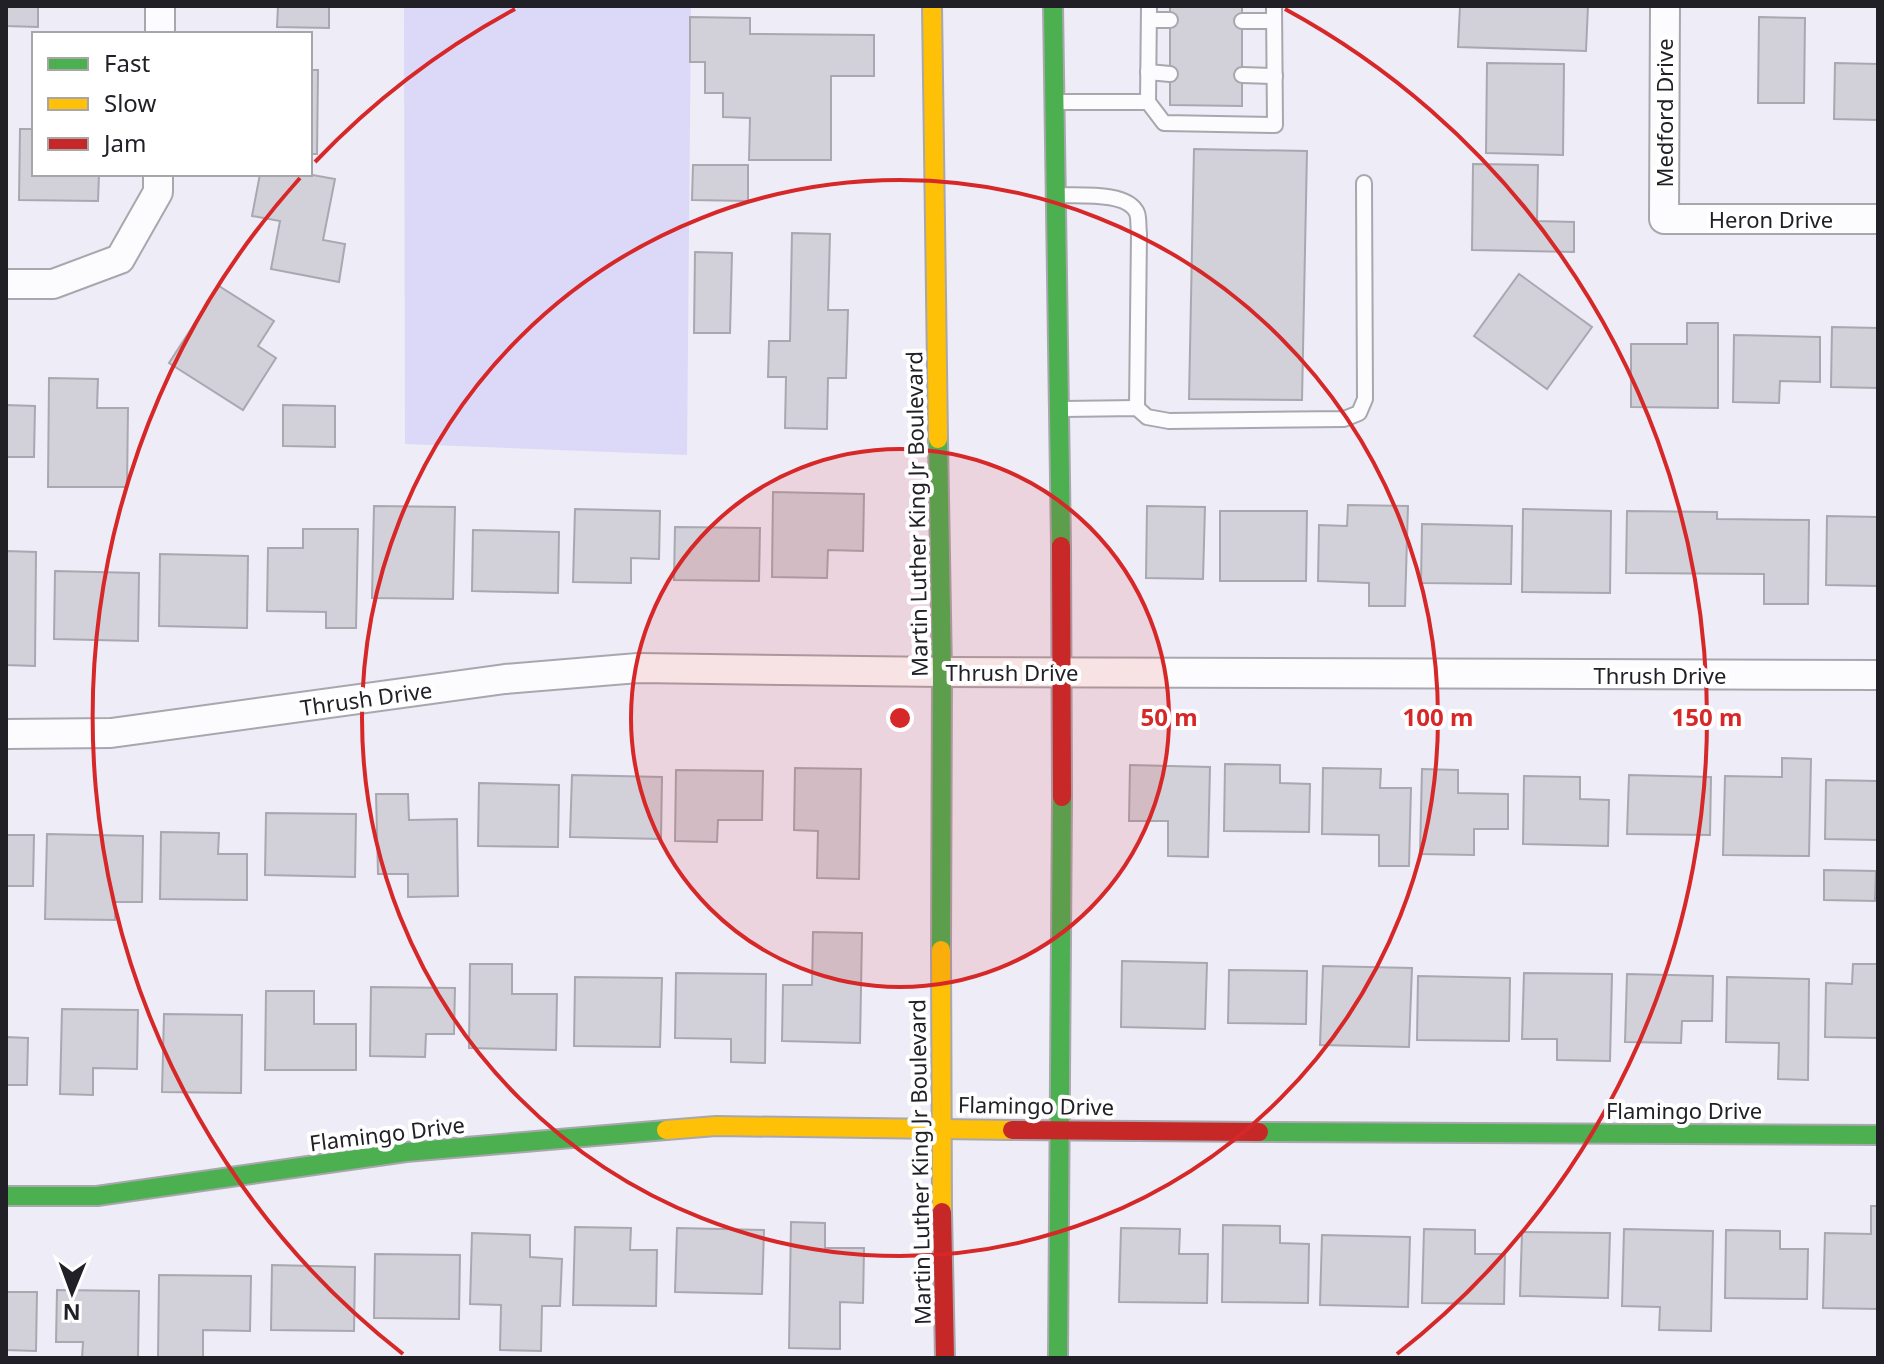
<svg xmlns="http://www.w3.org/2000/svg" width="1884" height="1364" viewBox="0 0 1884 1364" font-family="'Noto Sans',sans-serif">
<style>
.green{fill:#dcd8f8}
.building{fill:#d2d0d8;stroke:#a9a8b0;stroke-width:2}
.lines{fill:none;stroke-linecap:round;stroke-linejoin:round}
.lane-casing{stroke:#a8a7ae;stroke-width:18}
.street-casing{stroke:#a8a7ae;stroke-width:32}
.fast-casing{stroke:#a8a7ae;stroke-width:22}
.slow-casing{stroke:#a8a7ae;stroke-width:22}
.jam-casing{stroke:#a8a7ae;stroke-width:22}
.lane{stroke:#fcfcfe;stroke-width:14}
.street{stroke:#fcfcfe;stroke-width:28}
.fast{stroke:#4caf50;stroke-width:18}
.slow{stroke:#ffc107;stroke-width:18}
.jam{stroke:#c62828;stroke-width:18}
.ring{fill:none;stroke:#d62828;stroke-width:4}
.labels{text-anchor:middle;dominant-baseline:central;stroke-width:8;stroke-linejoin:round;paint-order:stroke}
.street-label{font-size:22px;fill:#212027;stroke:#fff}
.centre{fill:#d62828;stroke:#fff;stroke-width:4}
.ring-label{font-size:24px;text-anchor:middle;font-weight:bold;fill:#d62828;stroke:#fff;stroke-width:8;stroke-linejoin:round;paint-order:stroke}
</style>
<rect width="100%" height="100%" fill="#eeecf6"/>
<!-- green -->
<path class="green" d="M404,6H691L687,455L405,444Z"/>
<!-- building -->
<g class="building">
<path d="M6,6H38V27L6,26Z"/>
<path d="M278,6H329V28L277,27Z"/>
<path d="M1170,6H1242V106L1170,105Z"/>
<path d="M1460,6H1588L1586,51L1458,47Z"/>
<path d="M690,17L750,18V34L874,35V76H831V160H749L750,118L723,117V93H705V62H690Z"/>
<path d="M1759,17L1805,18L1804,103H1758Z"/>
<path d="M1487,63L1564,64L1563,155L1486,153Z"/>
<path d="M1835,63L1878,64V120L1834,119Z"/>
<path d="M310,70H318L317,154H310Z"/>
<path d="M20,129H34V174H99L98,201L19,200Z"/>
<path d="M1194,149L1307,151L1302,400L1189,399Z"/>
<path d="M1473,164L1538,165L1537,221L1574,222V252L1472,250Z"/>
<path d="M693,165H748V201L692,200Z"/>
<path d="M260,174H307L335,179L323,240L345,244L339,282L271,269L280,221L252,216Z"/>
<path d="M792,233L830,234L828,310H848L846,378H828L827,429L785,428L786,377H768L769,341H790Z"/>
<path d="M695,252L732,253L730,333H694Z"/>
<path d="M1519,274L1592,327L1547,389L1474,336Z"/>
<path d="M219,286L274,321L258,346L276,358L243,410L169,363Z"/>
<path d="M1687,323H1718V408L1631,407V344H1687Z"/>
<path d="M1832,327L1878,328V388L1831,387Z"/>
<path d="M1734,335L1820,337V382L1780,381L1779,403L1733,402Z"/>
<path d="M49,378L98,379L97,408H128L127,487H48Z"/>
<path d="M6,405L35,406L34,457H6Z"/>
<path d="M283,405L335,406V447L283,446Z"/>
<path d="M773,492L864,494L863,551L828,550L827,578L772,577Z"/>
<path d="M1348,505L1408,506L1405,606H1369V583L1318,581L1319,525L1347,526Z"/>
<path d="M374,506L455,507L453,599L372,598Z"/>
<path d="M1147,506L1205,507L1203,579L1146,578Z"/>
<path d="M575,509L660,511L659,559L631,558V583L573,582Z"/>
<path d="M1523,509L1611,511L1610,593L1522,592Z"/>
<path d="M1220,511H1307L1306,581H1220Z"/>
<path d="M1627,511L1717,512V519L1809,520L1808,604H1764V574L1626,573Z"/>
<path d="M1827,516L1878,517V586L1826,585Z"/>
<path d="M1422,524L1512,526L1511,584L1421,583Z"/>
<path d="M675,527L760,528L759,581L674,580Z"/>
<path d="M303,529H358L356,628H326V612L267,611L268,548H303Z"/>
<path d="M473,530L559,532L558,593L472,591Z"/>
<path d="M6,551L36,552L35,666L6,665Z"/>
<path d="M160,554L248,556L247,628L159,626Z"/>
<path d="M55,571L139,573L138,641L54,639Z"/>
<path d="M1782,758L1811,759L1809,856L1723,855L1725,776L1782,777Z"/>
<path d="M1225,764L1280,765V783L1310,784L1309,832L1224,831Z"/>
<path d="M1130,765L1210,767L1208,857L1168,856V821H1129Z"/>
<path d="M795,768L861,769L859,879L817,878L818,831L794,830Z"/>
<path d="M1323,768L1381,769L1380,788H1411L1409,866H1379V835L1322,834Z"/>
<path d="M1422,769L1458,770V793L1508,794V829H1474V855L1420,854Z"/>
<path d="M676,770L763,771L762,820H718L717,842L675,841Z"/>
<path d="M572,775L662,777L661,839L570,837Z"/>
<path d="M1629,775L1711,777L1710,835L1627,834Z"/>
<path d="M1524,776L1580,777V799L1609,800L1608,846L1523,844Z"/>
<path d="M1826,780L1878,781V840L1825,839Z"/>
<path d="M479,783L559,785L558,847L478,846Z"/>
<path d="M376,794H408L409,820L457,819L458,896L408,897V874H378Z"/>
<path d="M266,813L356,814L355,877L265,875Z"/>
<path d="M161,832L219,833L218,854H247V900L160,899Z"/>
<path d="M47,834L143,836L142,902H115V920L45,919Z"/>
<path d="M6,835H34L33,886H6Z"/>
<path d="M1824,870L1876,871L1875,901L1824,900Z"/>
<path d="M813,932L862,933L860,1043L782,1041L783,985H812Z"/>
<path d="M1122,961L1207,963L1205,1029L1121,1027Z"/>
<path d="M470,964H512V994H557L556,1050L469,1048Z"/>
<path d="M1853,964H1878V1038L1825,1037L1826,983L1852,984Z"/>
<path d="M1323,966L1412,968L1409,1047L1320,1045Z"/>
<path d="M1229,970L1307,971L1306,1024L1228,1023Z"/>
<path d="M676,973L766,974L765,1063L731,1062V1039L675,1038Z"/>
<path d="M1524,973L1612,974L1610,1061L1557,1060V1039H1522Z"/>
<path d="M1627,974L1713,976L1712,1021H1682L1681,1043L1625,1042Z"/>
<path d="M1418,976L1510,978L1509,1041L1417,1040Z"/>
<path d="M575,977L662,978L660,1047L574,1046Z"/>
<path d="M1727,977L1809,979L1808,1080L1778,1079L1779,1043L1726,1042Z"/>
<path d="M371,987L455,988L454,1034H426L425,1057L370,1056Z"/>
<path d="M266,991H314V1024H356V1070H265Z"/>
<path d="M62,1009L138,1010L137,1069L93,1068V1095L60,1094Z"/>
<path d="M164,1014L242,1015L241,1093L162,1092Z"/>
<path d="M6,1037L28,1038L27,1085H6Z"/>
<path d="M1871,1206H1878V1309L1823,1308L1825,1233L1871,1234Z"/>
<path d="M791,1222L825,1223V1248H864L863,1303L840,1302V1349L789,1348Z"/>
<path d="M1223,1225L1280,1226V1243L1309,1244L1308,1303L1222,1302Z"/>
<path d="M575,1227L631,1228L630,1250H657L656,1306L573,1305Z"/>
<path d="M677,1228L764,1230L762,1294L675,1292Z"/>
<path d="M1121,1228L1180,1229L1179,1254H1208L1207,1303L1119,1302Z"/>
<path d="M1424,1229L1475,1230V1254H1505L1504,1304L1422,1303Z"/>
<path d="M1624,1229L1713,1231L1711,1331L1659,1330L1660,1307L1622,1306Z"/>
<path d="M1726,1230L1780,1231V1249H1808L1807,1299L1725,1298Z"/>
<path d="M1522,1232L1610,1233L1608,1298L1520,1296Z"/>
<path d="M472,1233L530,1235V1257L562,1259L560,1306H542L541,1351L500,1350L501,1305L470,1304Z"/>
<path d="M1322,1235L1410,1237L1408,1307L1320,1305Z"/>
<path d="M375,1254L460,1255L459,1319L374,1318Z"/>
<path d="M272,1265L355,1267L354,1331L271,1330Z"/>
<path d="M159,1275L251,1276L250,1331L203,1330V1358H158Z"/>
<path d="M57,1290L139,1291L138,1358H82L83,1342H56Z"/>
<path d="M6,1292H37L36,1351L6,1350Z"/>
</g>
<g class="lines">
<!-- lane casing -->
<g class="lane-casing">
<g id="lane">
<path d="M1149,20H1170"/>
<path d="M1242,21H1274"/>
<path d="M1148,72L1170,74"/>
<path d="M1242,75L1275,76"/>
<path d="M1058,102H1148L1149,6"/>
<path d="M1148,102L1164,123L1275,125L1274,6"/>
<path d="M1058,195C1078,196 1128,191 1137,213C1139,218 1138,227 1139,233L1137,408"/>
<path d="M1063,409L1137,408L1147,417L1169,421L1344,419L1359,413L1365,399L1364,183"/>
</g>
</g>
<!-- street casing -->
<g class="street-casing">
<g id="street">
<path d="M1665,6L1664,219H1878"/>
<path d="M160,34V6"/>
<path d="M6,284H53L120,259L158,192V174"/>
<path d="M6,734L111,733L505,679L638,668L942,672L1878,675"/>
</g>
</g>
<!-- fast casing -->
<g class="fast-casing">
<g id="fast">
<path d="M1053,6L1061,546"/>
<path d="M938,439L942,672L941,950"/>
<path d="M1259,1132L1878,1135"/>
<path d="M6,1196H97L406,1152L666,1130"/>
<path d="M1058,1358L1062,797"/>
</g>
</g>
<!-- slow casing -->
<g class="slow-casing">
<g id="slow">
<path d="M932,6L938,439"/>
<path d="M941,950L942,1212"/>
<path d="M666,1130L716,1126L1012,1130"/>
</g>
</g>
<!-- jam casing -->
<g class="jam-casing">
<g id="jam">
<path d="M1061,546L1062,797"/>
<path d="M1012,1130L1259,1132"/>
<path d="M942,1212L945,1358"/>
</g>
</g>
<!-- lane -->
<use href="#lane" class="lane"/>
<!-- street -->
<use href="#street" class="street"/>
<!-- fast -->
<use href="#fast" class="fast"/>
<!-- slow -->
<use href="#slow" class="slow"/>
<!-- jam -->
<use href="#jam" class="jam"/>
</g>
<!-- distance rings -->
<circle cx="900" cy="718" r="269" fill="#d62828" fill-opacity=".12"/>
<g class="ring">
<circle cx="900" cy="718" r="269"/>
<circle cx="900" cy="718" r="538"/>
<path d="M403 1354A807 807 0 0 1 300 178M315 162A807 807 0 0 1 515 9M1285 9A807 807 0 0 1 1397 1354"/>
</g>
<g class="labels">
<!-- street labels -->
<g class="street-label">
<text transform="translate(1664 113) rotate(-90)">Medford Drive</text>
<text x="1771" y="219">Heron Drive</text>
<text transform="translate(916 514) rotate(-91)">Martin Luther King Jr Boulevard</text>
<text x="1012" y="672">Thrush Drive</text>
<text x="1660" y="675">Thrush Drive</text>
<text transform="translate(366 698) rotate(-8)">Thrush Drive</text>
<text transform="translate(1036 1105) rotate(1)">Flamingo Drive</text>
<text x="1684" y="1110">Flamingo Drive</text>
<text transform="translate(387 1133) rotate(-7)">Flamingo Drive</text>
<text transform="translate(919 1162) rotate(-91)">Martin Luther King Jr Boulevard</text>
</g>
</g>
<circle cx="900" cy="718" r="12" class="centre"/>
<g class="ring-label">
<text x="1169" y="726">50 m</text>
<text x="1438" y="726">100 m</text>
<text x="1707" y="726">150 m</text>
</g>
<!-- border -->
<rect width="1884" height="1364" fill="none" stroke="#212027" stroke-width="16"/>
<!-- legend -->
<rect x="32" y="32" width="280" height="144" fill="#ffffff" stroke="#a6a6a9" stroke-width="2"/>
<rect x="48" y="58" width="40" height="12" fill="#4caf50" stroke="#a6a6a9" stroke-width="2"/>
<text x="104" y="72" font-size="24" fill="#212027">Fast</text>
<rect x="48" y="98" width="40" height="12" fill="#ffc107" stroke="#a6a6a9" stroke-width="2"/>
<text x="104" y="112" font-size="24" fill="#212027">Slow</text>
<rect x="48" y="138" width="40" height="12" fill="#c62828" stroke="#a6a6a9" stroke-width="2"/>
<text x="104" y="152" font-size="24" fill="#212027">Jam</text>
<!-- north arrow -->
<g transform="translate(72 1292) rotate(181)" stroke="#ffffff" stroke-width="6" paint-order="stroke">
<path d="M0-6L14 30L0 20L-14 30Z" fill="#212027"/>
<text y="-12" font-size="22" font-weight="bold" text-anchor="middle" fill="#212027">N</text>
</g>
</svg>
